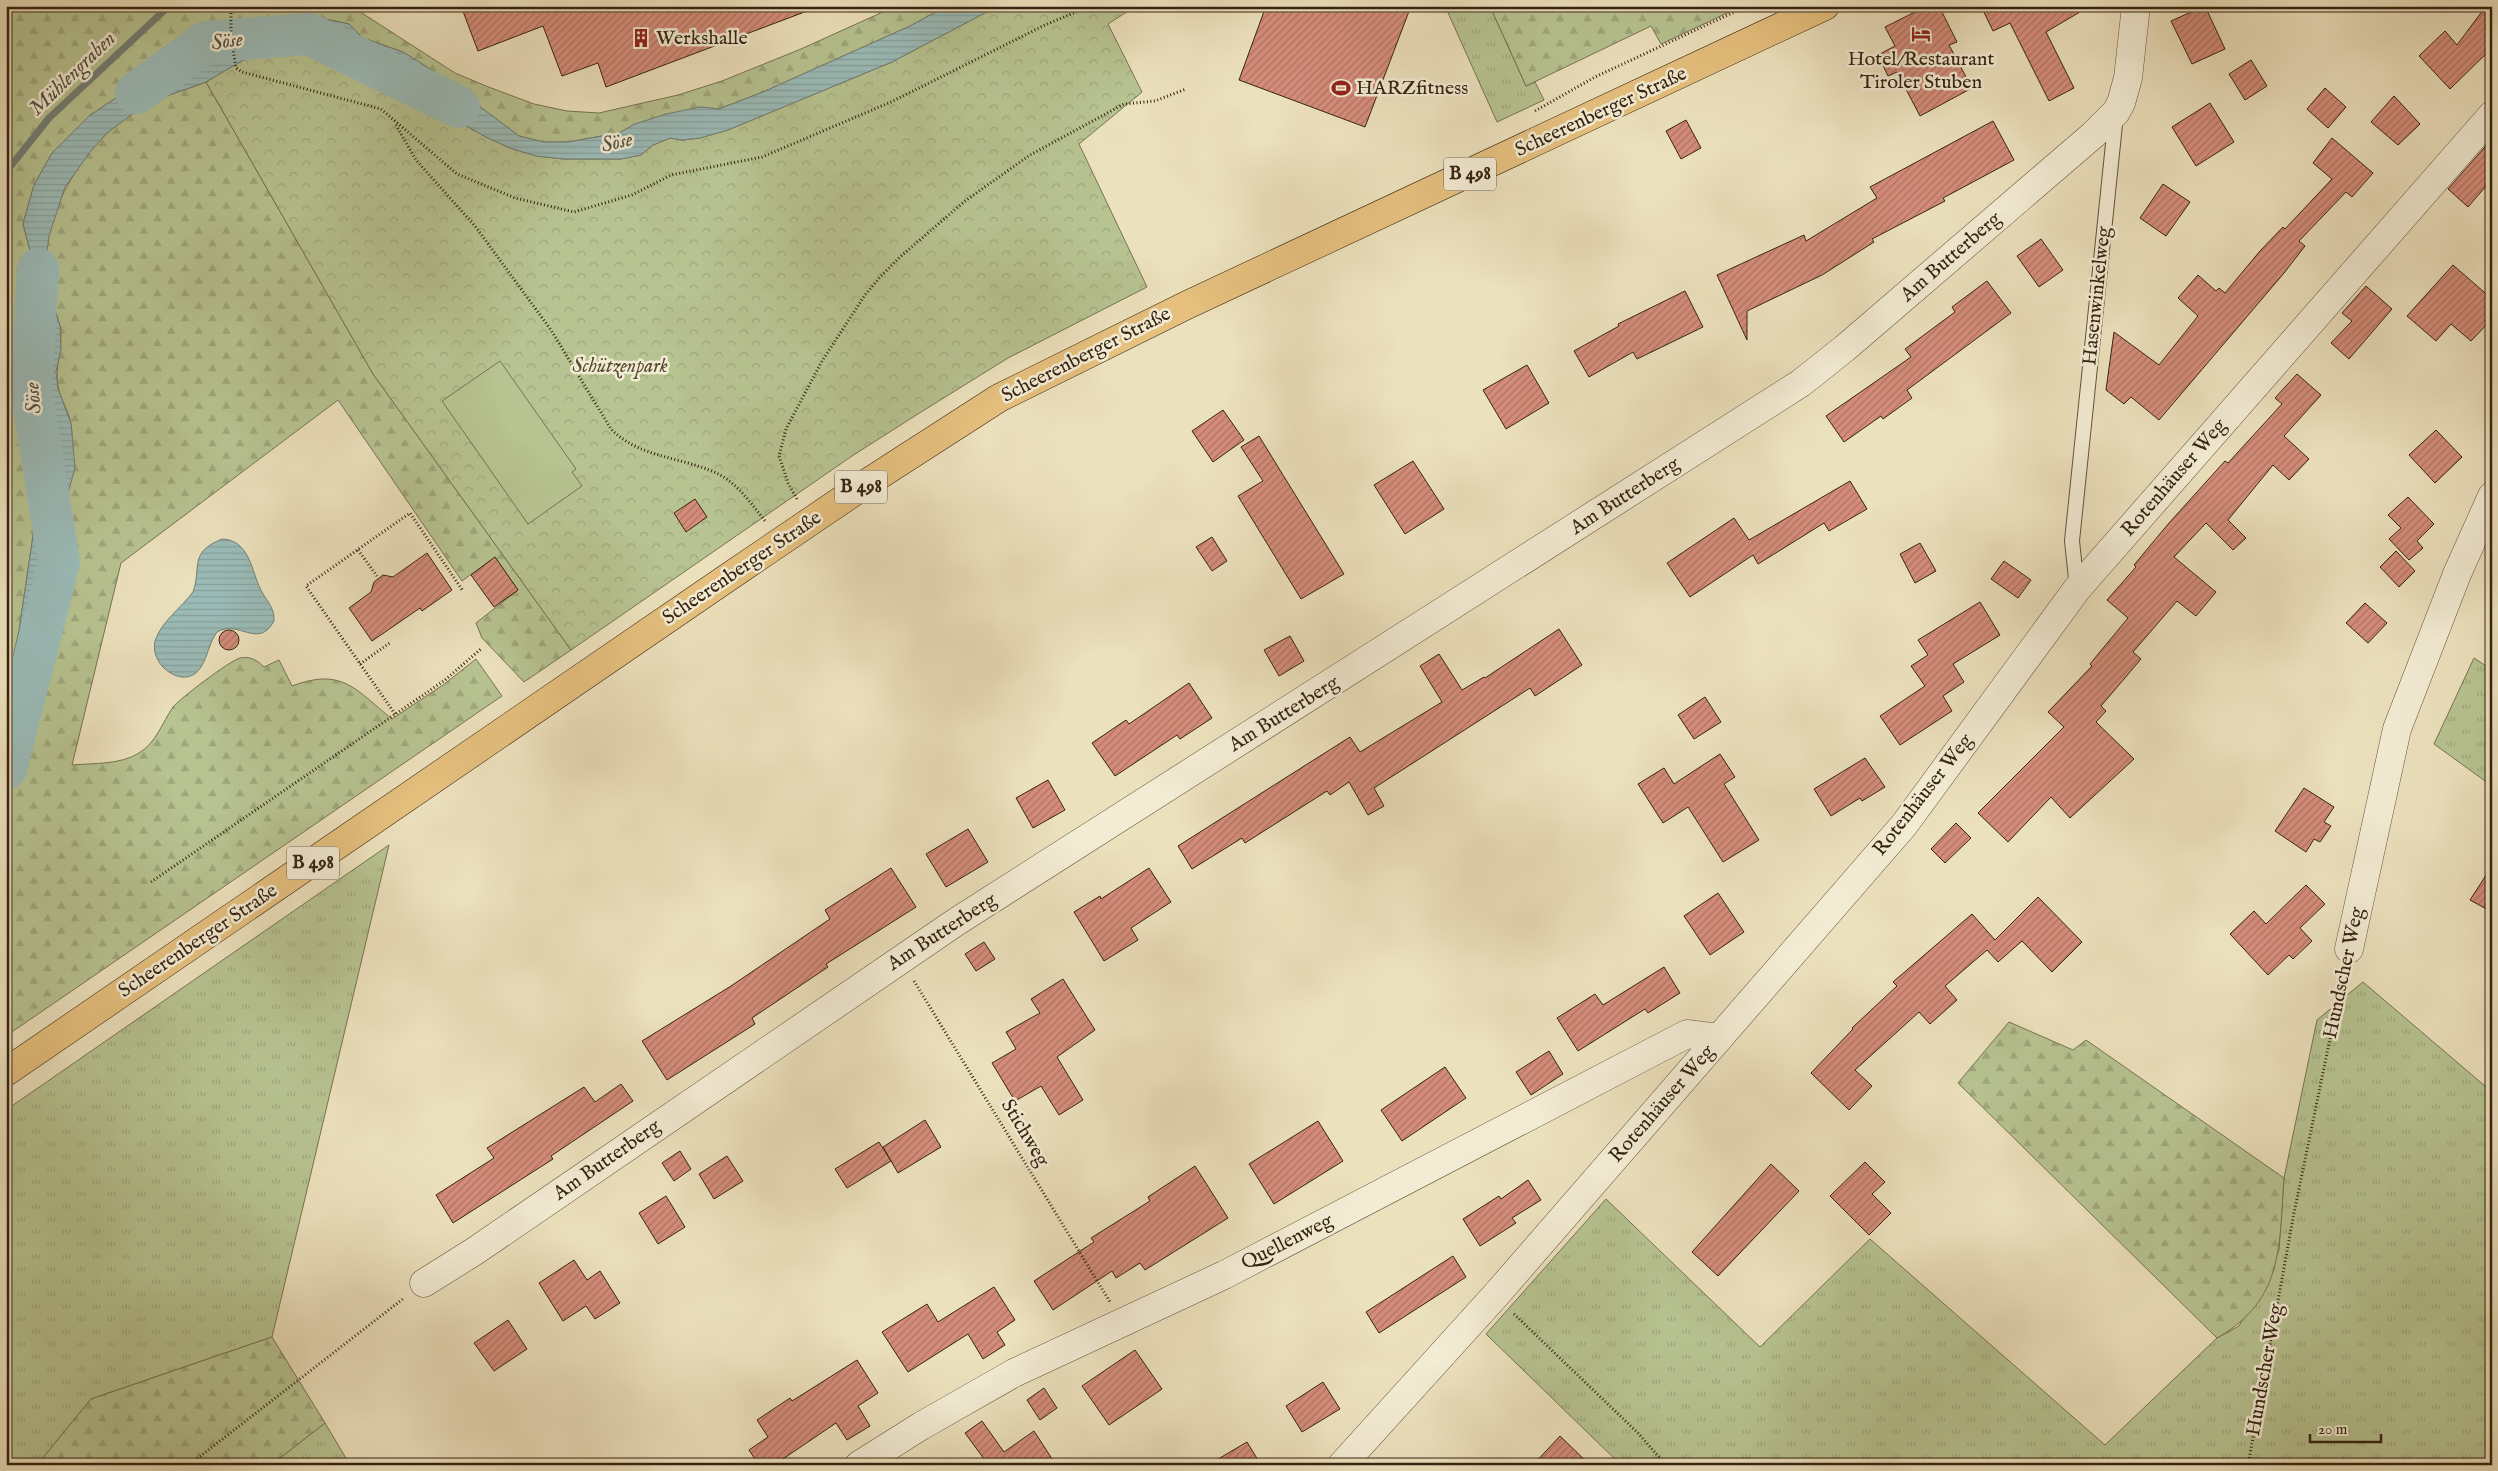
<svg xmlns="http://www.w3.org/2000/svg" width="2498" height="1471" viewBox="0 0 2498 1471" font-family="'IM FELL English',serif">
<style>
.grass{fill:url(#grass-tufts);stroke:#767351}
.forest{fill:url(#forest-firs);stroke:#767351}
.park{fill:url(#park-crowns);stroke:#767351}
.garden{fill:#b7c391;stroke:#767351}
.water{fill:url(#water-rules);stroke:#727f76}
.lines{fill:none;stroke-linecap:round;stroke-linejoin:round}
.stream{stroke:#727f76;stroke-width:7}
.river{stroke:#9bbcb9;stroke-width:42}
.building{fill:url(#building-hatch);stroke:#352311}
.lane-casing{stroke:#63523c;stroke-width:16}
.street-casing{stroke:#63523c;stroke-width:29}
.primary-casing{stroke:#352311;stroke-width:29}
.path{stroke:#352311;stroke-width:3;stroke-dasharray:1 2.5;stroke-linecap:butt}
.lane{stroke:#f3ecd4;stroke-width:14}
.street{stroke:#f3ecd4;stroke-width:28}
.primary{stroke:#e6c07e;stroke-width:28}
.labels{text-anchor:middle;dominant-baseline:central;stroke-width:5;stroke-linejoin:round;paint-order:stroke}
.shield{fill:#f3ecd4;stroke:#6e5f4c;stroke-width:1}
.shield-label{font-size:19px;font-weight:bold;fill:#352311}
.poi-label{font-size:20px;fill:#352311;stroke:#f3ecd4;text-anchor:start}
.street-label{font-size:20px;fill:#352311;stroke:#f3ecd4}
.park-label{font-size:20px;font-style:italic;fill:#564b31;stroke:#f3ecd4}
.water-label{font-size:21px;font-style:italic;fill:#545143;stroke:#f3ecd4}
</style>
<defs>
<pattern id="grass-tufts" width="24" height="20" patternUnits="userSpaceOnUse" patternTransform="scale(1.25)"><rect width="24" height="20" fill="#b7c391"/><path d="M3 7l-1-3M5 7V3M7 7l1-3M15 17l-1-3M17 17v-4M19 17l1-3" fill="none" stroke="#9ea77c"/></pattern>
<pattern id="forest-firs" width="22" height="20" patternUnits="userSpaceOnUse" patternTransform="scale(1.25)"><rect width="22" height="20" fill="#b7c391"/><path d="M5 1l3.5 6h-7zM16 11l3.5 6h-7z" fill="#9ea77c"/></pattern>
<pattern id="park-crowns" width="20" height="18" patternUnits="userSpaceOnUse" patternTransform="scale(1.25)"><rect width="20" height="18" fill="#b7c391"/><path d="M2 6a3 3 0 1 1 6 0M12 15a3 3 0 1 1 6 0" fill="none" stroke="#9ea77c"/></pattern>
<pattern id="water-rules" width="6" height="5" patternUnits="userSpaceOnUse" patternTransform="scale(1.25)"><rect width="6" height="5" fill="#9bbcb9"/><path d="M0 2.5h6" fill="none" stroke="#86a19e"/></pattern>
<pattern id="building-hatch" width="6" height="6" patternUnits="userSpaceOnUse" patternTransform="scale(1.25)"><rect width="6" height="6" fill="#d58d7a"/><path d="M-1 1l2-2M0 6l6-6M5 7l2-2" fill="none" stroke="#ae7363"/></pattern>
</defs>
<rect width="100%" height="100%" fill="#ece1bd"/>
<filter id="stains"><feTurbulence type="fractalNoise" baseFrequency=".004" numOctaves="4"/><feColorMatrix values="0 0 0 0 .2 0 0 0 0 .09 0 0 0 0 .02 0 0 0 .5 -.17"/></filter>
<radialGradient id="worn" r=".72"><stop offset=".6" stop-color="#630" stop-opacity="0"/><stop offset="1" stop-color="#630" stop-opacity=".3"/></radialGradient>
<!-- grass -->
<g class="grass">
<path d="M1445,6H1497L1493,13L1526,86L1535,82L1544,100L1497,122Z"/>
<path d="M2474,658L2492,670V786L2434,744Z"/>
<path d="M389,845L272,1337L91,1399L37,1465H6V1110Z"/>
<path d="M2363,982L2492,1092V1465H1621L1486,1334L1606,1199L1760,1347L1870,1239L2105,1445L2217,1338L2239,1326L2279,1250L2284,1178L2317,1020Z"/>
<path d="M325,1423L350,1465H271Z"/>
</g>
<!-- forest -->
<g class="forest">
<path d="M6,6H351L455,73L486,86L534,104L567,111L599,113L678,95L722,81L801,49L896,6H947L910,26L763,92L719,109L700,107L635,124L619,133L568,142H543L519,136L427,67L403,52L363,38L349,24L325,19L258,29L246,28L237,39L198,56L168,63L89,116L52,153L34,185L23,224L31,254L27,277L30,317L38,335L40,348L39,364L28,396L37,423L35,522L19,631L6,689Z"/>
<path d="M1497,6H1742L1661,44L1651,26L1526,86L1493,13Z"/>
<path d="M206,82L373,374L571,650L524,682L482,638L476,623L518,590L495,557L462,581L338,400L121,563L72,765C93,763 120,765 139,753C156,743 162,723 173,707C179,699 231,660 240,658C250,656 257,660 264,667L279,660L292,686C342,667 355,689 392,719L443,685L476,659L502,696L6,1036V757L54,560C55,531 61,502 66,474C69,458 74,442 71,425C70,412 60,400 58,386C54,366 64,347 60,326C57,312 49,298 46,283C36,216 89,132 149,103C167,94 187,90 206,82Z"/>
<path d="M2009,1022L2073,1050L2086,1040L2284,1178C2279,1246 2284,1300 2217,1338L1958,1083Z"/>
<path d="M272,1337L325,1423L271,1465H37L91,1399Z"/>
</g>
<!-- park -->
<path class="park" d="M998,6H1136L1108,24L1142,92L1079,144L1147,287L1008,358L921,412L852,456L571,650L373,374L206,82L250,56L275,50L358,53L376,60L393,71L456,120L486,137L510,148L536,156L564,159H621L641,155L653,145L670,138L682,140L700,138L728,130L892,62Z"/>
<!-- garden -->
<path class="garden" d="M500,361L576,469L572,472L582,486L528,524L442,401Z"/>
<!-- water -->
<g class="water">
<path d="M947,6H998L892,62L728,130L700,138L682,140L670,138L653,145L641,155L621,159H564L536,156L510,148L486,137L456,120L393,71L376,60L358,53L276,50L250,56L206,82L147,103L107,133L90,152L65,187L49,236L45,266L46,284L60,326L61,349L56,372L58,389L71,423L75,468L55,539L54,560L6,757V689L19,631L35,522L37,423L28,396L39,364L40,348L26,298L31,254L23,224L29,202L34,185L52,153L89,116L168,63L198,56L237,39L240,29H258L325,19L349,24L363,38L403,52L427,67L519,136L543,142H568L619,133L635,124L666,114L700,107L719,109L763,92L910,26Z"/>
<path d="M222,539C248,540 251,567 259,586C264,599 275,606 274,621C258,650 239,619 217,632C209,643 208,656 201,667C191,683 173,678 162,666C156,659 153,650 155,641C161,622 181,608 193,592C202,567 188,553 222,539Z"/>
</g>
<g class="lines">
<!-- stream -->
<path class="stream" d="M6,172L49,118L169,6"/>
<!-- river -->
<g class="river">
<path d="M136,93L206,42L309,34L459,107"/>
<path d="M6,769L59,562L31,390L38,269"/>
</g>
</g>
<!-- building -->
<g class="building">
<path d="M461,6H815V8L606,87L598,63L562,76L543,26L478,51Z"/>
<path d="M1266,6H1411L1365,127L1239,80Z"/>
<path d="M1927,6H1939L1957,42L1949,45L1972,88L1920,116L1897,72L1888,76L1878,55L1895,46L1885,27Z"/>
<path d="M1981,6H2090L2046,32L2074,88L2049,101L2010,23L1993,31Z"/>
<path d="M2205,6L2225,49L2192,64L2171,21Z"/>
<path d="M2486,6H2492V48L2450,89L2419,56L2445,31L2457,45Z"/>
<path d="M2251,60L2267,86L2245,100L2229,74Z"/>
<path d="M2325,88L2346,107L2328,128L2307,109Z"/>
<path d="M2394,96L2420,124L2398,145L2371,122Z"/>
<path d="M2210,103L2234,142L2196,166L2172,127Z"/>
<path d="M1686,120L1701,148L1681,159L1666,131Z"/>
<path d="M1993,121L2014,160L1943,198L1945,201L1872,239L1874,242L1822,275L1747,311V340L1717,275L1804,235L1806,241L1877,198L1870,187Z"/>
<path d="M2332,138L2373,173L2352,197L2346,192L2299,241L2305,246L2284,273L2159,420L2131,397L2124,404L2106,390L2114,332L2159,365L2198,316L2178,298L2198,275L2216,291L2219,288L2225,293L2260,251L2283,227L2285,229L2332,179L2313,163Z"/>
<path d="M2492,139V179L2468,207L2448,189Z"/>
<path d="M2163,184L2190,202L2166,236L2140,218Z"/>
<path d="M2041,239L2063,270L2039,287L2017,256Z"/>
<path d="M2453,265L2492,299V319L2471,341L2451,324L2436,341L2407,316Z"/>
<path d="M1987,281L2011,313L1907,390L1912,398L1883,419L1881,416L1844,442L1826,416L1911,357L1905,349L1955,312L1952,307Z"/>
<path d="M2366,286L2392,309L2349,359L2331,343L2352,321L2342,313Z"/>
<path d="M1685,291L1703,327L1637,359L1633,352L1589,377L1574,351L1619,326L1618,324Z"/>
<path d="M1527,365L1549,403L1506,429L1483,390Z"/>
<path d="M2297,374L2321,395L2284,436L2309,459L2289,480L2273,465L2228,520L2246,538L2233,550L2206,523L2174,557L2216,592L2196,616L2177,601L2133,652L2141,659L2101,706L2106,711L2096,722L2134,759L2070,818L2051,797L2008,842L1978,813L2064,727L2048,712L2092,666L2090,664L2128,618L2107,600L2136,567L2134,565L2169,523L2225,461L2228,463L2282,404L2275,398Z"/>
<path d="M1223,410L1244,440L1213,462L1192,431Z"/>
<path d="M2436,430L2462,457L2435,483L2409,455Z"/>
<path d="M1259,436L1344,574L1301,599L1238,496L1263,481L1241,447Z"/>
<path d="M1413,461L1444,509L1405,534L1374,485Z"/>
<path d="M1850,481L1867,509L1829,531L1824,523L1758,564L1753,555L1690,597L1667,563L1734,518L1749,540Z"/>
<path d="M2408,497L2434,524L2417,541L2423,548L2409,560L2389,539L2401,528L2388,515Z"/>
<path d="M695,499L707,517L686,532L674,513Z"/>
<path d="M1212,537L1227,561L1212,571L1196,547Z"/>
<path d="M1920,543L1936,571L1915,583L1900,554Z"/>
<path d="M2396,551L2415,571L2399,587L2380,567Z"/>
<path d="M427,553L452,590L422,611L420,608L372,641L349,608L371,592L374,582L383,575L393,577Z"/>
<path d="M495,557L518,590L494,607L471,575Z"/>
<path d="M2004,561L2031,580L2018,598L1991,579Z"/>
<path d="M1980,602L2000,635L1953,664L1964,682L1943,696L1952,711L1900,745L1880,716L1925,686L1911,666L1928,655L1918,640Z"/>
<path d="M2365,603L2387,623L2368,643L2346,623Z"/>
<path d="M1559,629L1582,665L1535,696L1530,688L1374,788L1384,806L1368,815L1349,782L1330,795L1327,791L1245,843L1242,838L1192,869L1178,846L1350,737L1360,752L1442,702L1420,666L1439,654L1462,690L1484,677L1485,678Z"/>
<circle cx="229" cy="640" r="10"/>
<path d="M1290,636L1304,661L1279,676L1264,650Z"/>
<path d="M1189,683L1212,718L1180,739L1177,735L1115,776L1092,743L1126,720L1129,724Z"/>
<path d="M1705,697L1721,722L1694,739L1678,715Z"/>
<path d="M1720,754L1735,777L1724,784L1759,840L1723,862L1688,807L1663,823L1638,784L1664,768L1674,784Z"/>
<path d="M1865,758L1885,787L1862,801L1860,798L1831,816L1814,789Z"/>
<path d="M1048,780L1065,810L1033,828L1016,798Z"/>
<path d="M2304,788L2334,807L2324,822L2331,826L2320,842L2314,839L2306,852L2275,831Z"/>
<path d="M1956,823L1971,838L1945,863L1931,849Z"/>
<path d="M968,829L988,862L946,887L926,854Z"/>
<path d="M2492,866V912L2470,900Z"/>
<path d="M891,868L916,907L826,964L828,967L752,1018L755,1024L667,1080L642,1041L731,986L830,919L825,910Z"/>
<path d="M1149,868L1171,902L1131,928L1138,940L1104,961L1074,912L1100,896L1101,899Z"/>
<path d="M2306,885L2325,904L2300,928L2312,941L2293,959L2289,955L2268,975L2230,934L2254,911L2266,924Z"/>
<path d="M1718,893L1744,932L1710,955L1684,916Z"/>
<path d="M2038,897L2082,942L2052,972L2022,941L1998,962L1987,950L1945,986L1957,1000L1930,1024L1919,1012L1855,1070L1872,1086L1849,1110L1811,1073L1853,1029L1852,1028L1897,986L1893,982L1972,914L1995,940Z"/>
<path d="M984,942L995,959L976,971L965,954Z"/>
<path d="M1664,967L1680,993L1648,1013L1645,1009L1578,1051L1557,1018L1595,994L1603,1005Z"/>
<path d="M1063,979L1095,1030L1057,1057L1083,1100L1059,1115L1041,1086L1015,1101L992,1063L1016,1049L1006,1032L1040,1013L1031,999Z"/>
<path d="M1549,1051L1563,1074L1531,1095L1516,1072Z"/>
<path d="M1445,1067L1466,1098L1402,1141L1381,1110Z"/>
<path d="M621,1084L633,1101L551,1156L553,1159L453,1223L436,1195L494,1158L487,1148L584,1087L595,1102Z"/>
<path d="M925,1120L941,1147L898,1173L883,1147Z"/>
<path d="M1318,1121L1343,1161L1274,1204L1249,1164Z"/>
<path d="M879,1142L891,1161L847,1188L835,1169Z"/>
<path d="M680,1151L691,1169L674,1181L662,1163Z"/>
<path d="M727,1156L743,1181L714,1199L699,1174Z"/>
<path d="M1865,1162L1885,1182L1872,1194L1891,1213L1869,1235L1830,1196Z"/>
<path d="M1771,1164L1799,1191L1718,1276L1692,1252Z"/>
<path d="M1195,1166L1228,1218L1145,1270L1140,1263L1116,1278L1112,1271L1053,1310L1034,1281L1094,1242L1091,1238L1150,1201L1148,1197Z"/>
<path d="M1528,1180L1541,1200L1512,1218L1516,1223L1480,1246L1463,1219L1499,1196L1501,1199Z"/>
<path d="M666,1196L685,1227L658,1244L639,1213Z"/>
<path d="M1453,1256L1466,1277L1379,1333L1366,1312Z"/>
<path d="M574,1260L587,1280L600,1271L620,1303L595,1319L586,1306L563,1321L539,1283Z"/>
<path d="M994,1287L1015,1320L997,1332L1005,1345L983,1359L968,1334L908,1372L882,1332L927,1304L938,1322Z"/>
<path d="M508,1320L527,1349L494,1371L474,1343Z"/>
<path d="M1135,1350L1162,1389L1109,1425L1082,1386Z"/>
<path d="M857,1360L878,1393L858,1406L870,1426L847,1440L836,1423L774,1465H759L749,1450L768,1437L757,1420L790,1398L792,1401Z"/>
<path d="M1323,1382L1340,1409L1302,1432L1286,1406Z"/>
<path d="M1044,1388L1057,1408L1040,1420L1027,1400Z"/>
<path d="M982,1421L1004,1452L1034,1431L1056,1465H985L987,1463L965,1433Z"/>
<path d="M1560,1436L1590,1465H1533Z"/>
<path d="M1247,1442L1261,1465H1208Z"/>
</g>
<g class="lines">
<!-- lane casing -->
<g class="lane-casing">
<path id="lane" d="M2077,588L2072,541L2116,115"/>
</g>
<!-- street casing -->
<g class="street-casing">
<g id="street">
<path d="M2349,949L2397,729L2457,574L2492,496"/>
<path d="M424,1283L475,1251L956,922L1801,383L1845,348L2093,135L2116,112L2121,103L2128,78L2136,6"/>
<path d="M859,1465L921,1426L1014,1373L1224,1275L1687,1034L1719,1038"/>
<path d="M1342,1465L1495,1296L1904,825L2077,589L2492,115"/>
</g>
</g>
<!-- primary casing -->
<g class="primary-casing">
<path id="primary" d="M6,1072L730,576L867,483L999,398L1187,305L1825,6"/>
</g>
<!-- path -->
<g class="path">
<path d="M231,6V37L236,68L242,72L381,109L457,174L515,198L574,212L632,195L671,175L762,157L891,102L1045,25L1090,6"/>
<path d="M6,8L10,6"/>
<path d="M1535,111L1595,77L1747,6"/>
<path d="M396,125L416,160L475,226L551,330L611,429C637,456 677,457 709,470C735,479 749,501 765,521"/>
<path d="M797,499L788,483L779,456L786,429L822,361L865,295L881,276L900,257L965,201L1030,155L1124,104L1155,101L1186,89"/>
<path d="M358,550L377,576"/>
<path d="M360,664L391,642"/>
<path d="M395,714L306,586L410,513L463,591"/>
<path d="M151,882L445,680L482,648"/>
<path d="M914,981L1110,1302"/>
<path d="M1514,1314L1638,1433L1666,1465"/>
<path d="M189,1465L404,1298"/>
<path d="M2248,1465L2294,1213L2344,971"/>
</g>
<!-- lane -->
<use href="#lane" class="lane"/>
<!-- street -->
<use href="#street" class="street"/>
<!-- primary -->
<use href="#primary" class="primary"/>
</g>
<!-- icons -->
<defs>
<g id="hotel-bare" transform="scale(1.5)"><path d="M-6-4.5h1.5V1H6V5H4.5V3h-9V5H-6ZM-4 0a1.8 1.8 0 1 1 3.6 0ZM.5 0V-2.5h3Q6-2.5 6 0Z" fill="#8f2418" stroke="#f3ecd4" stroke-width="2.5" paint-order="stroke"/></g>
<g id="building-bare" transform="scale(1.5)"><path d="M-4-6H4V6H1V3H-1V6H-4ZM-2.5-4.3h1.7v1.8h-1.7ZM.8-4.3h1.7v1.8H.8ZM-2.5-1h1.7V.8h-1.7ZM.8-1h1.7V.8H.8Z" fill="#8f2418" stroke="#f3ecd4" stroke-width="2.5" paint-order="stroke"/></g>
<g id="stadium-bare" transform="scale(1.5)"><path d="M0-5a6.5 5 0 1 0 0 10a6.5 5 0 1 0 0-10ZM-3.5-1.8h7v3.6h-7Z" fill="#8f2418" stroke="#f3ecd4" stroke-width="2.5" paint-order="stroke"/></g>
</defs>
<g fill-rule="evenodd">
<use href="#hotel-bare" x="1921" y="34"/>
<use href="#building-bare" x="641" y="38"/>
<use href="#stadium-bare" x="1341" y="88"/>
</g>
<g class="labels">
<!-- shield labels -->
<g class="shield">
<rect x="1444" y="157.5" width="52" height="33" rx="4"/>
<rect x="835" y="470.5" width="52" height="33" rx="4"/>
<rect x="287" y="846.5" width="52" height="33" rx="4"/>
</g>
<g class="shield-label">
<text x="1470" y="174">B 498</text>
<text x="861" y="487">B 498</text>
<text x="313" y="863">B 498</text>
</g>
<!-- poi labels -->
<g class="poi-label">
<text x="656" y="38">Werkshalle</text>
<text x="1921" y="59" text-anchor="middle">Hotel/Restaurant<tspan x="1921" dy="23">Tiroler Stuben</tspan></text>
<text x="1356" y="88">HARZfitness</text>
</g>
<!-- street labels -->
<g class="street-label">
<text transform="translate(1601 112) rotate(-25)">Scheerenberger Straße</text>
<text transform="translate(1951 257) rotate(-41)">Am Butterberg</text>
<text transform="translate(2097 296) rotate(-84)">Hasenwinkelweg</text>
<text transform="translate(1086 355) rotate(-27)">Scheerenberger Straße</text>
<text transform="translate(2174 478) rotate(-49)">Rotenhäuser Weg</text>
<text transform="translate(1625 496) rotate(-33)">Am Butterberg</text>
<text transform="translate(742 568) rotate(-34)">Scheerenberger Straße</text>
<text transform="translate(1284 714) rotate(-32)">Am Butterberg</text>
<text transform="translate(1923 795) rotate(-52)">Rotenhäuser Weg</text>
<text transform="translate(942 932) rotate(-33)">Am Butterberg</text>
<text transform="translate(198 941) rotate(-34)">Scheerenberger Straße</text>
<text transform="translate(2344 973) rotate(-78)">Hundscher Weg</text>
<text transform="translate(1662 1104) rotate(-49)">Rotenhäuser Weg</text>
<text transform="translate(1025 1133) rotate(59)">Stichweg</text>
<text transform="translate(607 1160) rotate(-35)">Am Butterberg</text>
<text transform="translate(1287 1242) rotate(-27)">Quellenweg</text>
<text transform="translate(2265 1370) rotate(-80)">Hundscher Weg</text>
</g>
<!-- park labels -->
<g class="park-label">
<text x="620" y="366">Schützenpark</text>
</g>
<!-- water labels -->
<g class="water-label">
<text transform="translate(227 42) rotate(-8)">Söse</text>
<text transform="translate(73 74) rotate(-44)">Mühlengraben</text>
<text transform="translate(617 143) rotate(-13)">Söse</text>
<text transform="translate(34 398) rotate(-95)">Söse</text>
</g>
</g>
<!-- margin -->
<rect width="2498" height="1471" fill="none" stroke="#ece1bd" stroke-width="25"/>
<rect x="8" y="8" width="2483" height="1456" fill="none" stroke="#352311" stroke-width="2.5"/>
<rect x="12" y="12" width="2473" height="1446" fill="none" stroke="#352311"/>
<!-- scale -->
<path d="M2310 1434v8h71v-8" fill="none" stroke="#352311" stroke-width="2.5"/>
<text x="2318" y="1434" font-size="15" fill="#352311" stroke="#f3ecd4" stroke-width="4" paint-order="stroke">20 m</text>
<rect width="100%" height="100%" filter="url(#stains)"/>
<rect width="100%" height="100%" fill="url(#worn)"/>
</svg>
